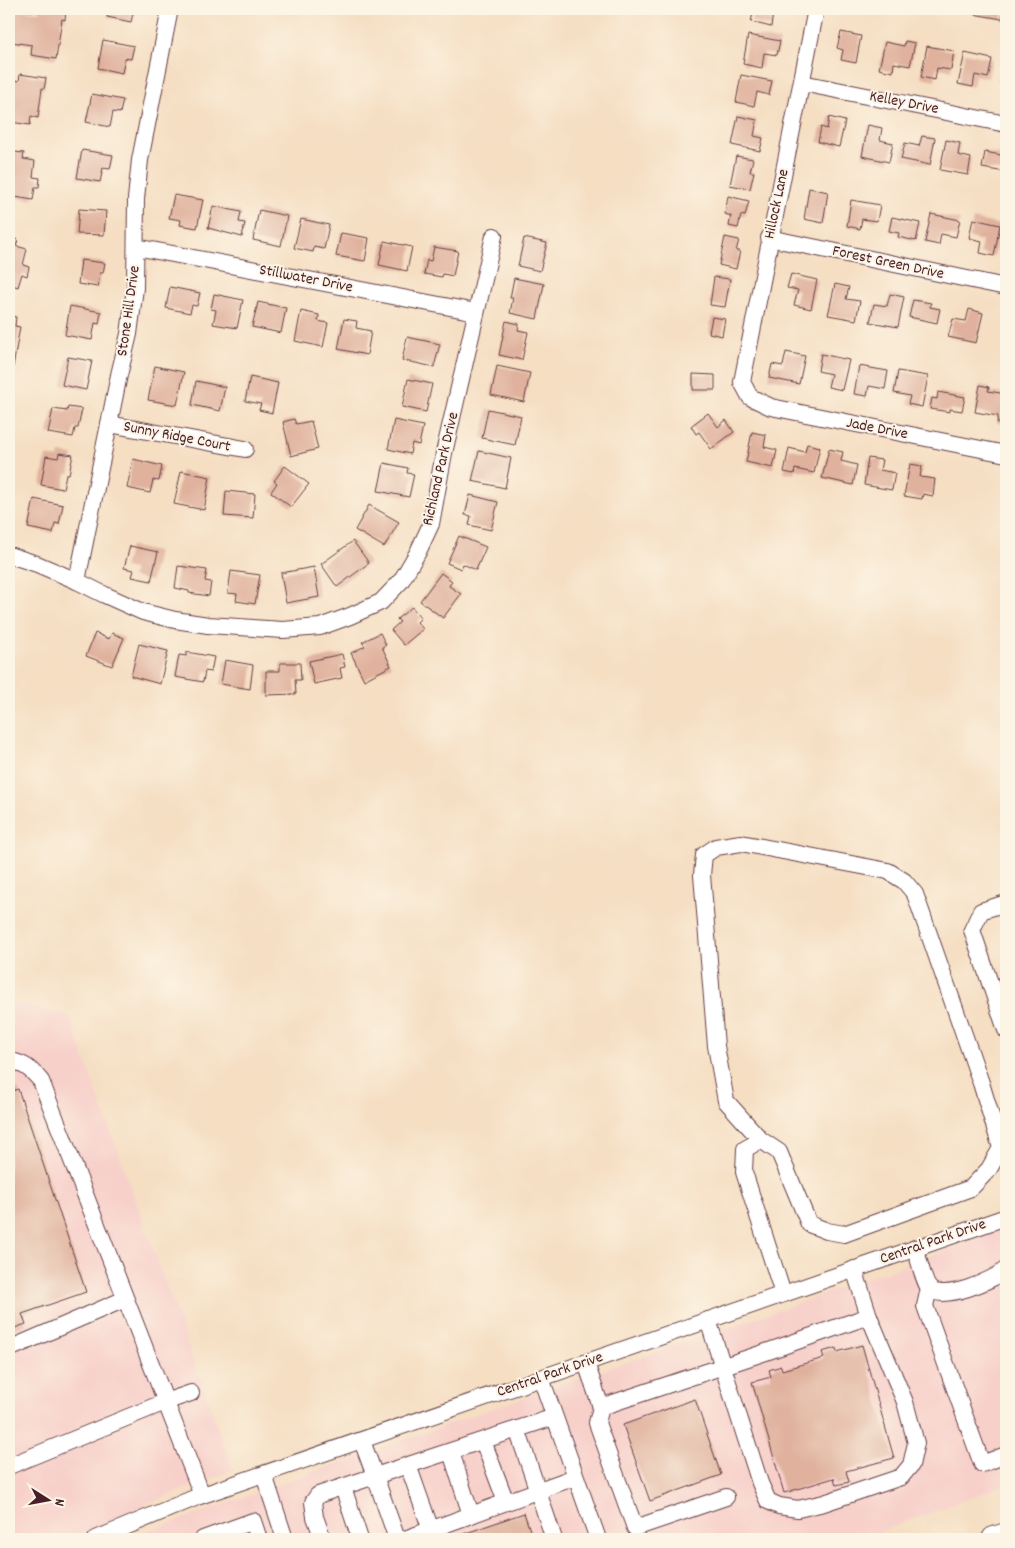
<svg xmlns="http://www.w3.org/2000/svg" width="1015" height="1548" viewBox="0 0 1015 1548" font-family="Dekko,sans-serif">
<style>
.built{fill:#f7d0ca}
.building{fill:#e0b29e}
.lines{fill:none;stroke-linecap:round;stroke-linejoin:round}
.minor-casing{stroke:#643c42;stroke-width:18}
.highway-casing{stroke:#643c42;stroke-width:26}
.minor{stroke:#fff;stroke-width:16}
.highway{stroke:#fff;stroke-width:24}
.labels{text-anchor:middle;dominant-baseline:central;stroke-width:4;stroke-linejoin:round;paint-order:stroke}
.street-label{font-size:16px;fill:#4a1f2b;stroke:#fcf5e5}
</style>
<rect width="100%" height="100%" fill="#fcf5e5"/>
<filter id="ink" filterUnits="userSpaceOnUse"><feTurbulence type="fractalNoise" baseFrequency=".02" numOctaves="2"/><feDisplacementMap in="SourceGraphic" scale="10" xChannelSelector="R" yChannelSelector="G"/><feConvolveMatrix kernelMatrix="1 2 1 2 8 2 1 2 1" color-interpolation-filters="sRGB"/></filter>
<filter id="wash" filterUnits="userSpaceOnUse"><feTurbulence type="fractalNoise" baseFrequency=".0096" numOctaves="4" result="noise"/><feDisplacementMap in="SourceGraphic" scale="20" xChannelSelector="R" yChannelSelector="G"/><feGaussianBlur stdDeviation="1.12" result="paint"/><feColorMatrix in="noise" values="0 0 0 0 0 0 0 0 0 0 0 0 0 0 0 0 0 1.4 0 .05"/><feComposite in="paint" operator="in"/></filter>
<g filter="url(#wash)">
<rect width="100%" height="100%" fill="#f5dec2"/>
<!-- built -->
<g class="built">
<path d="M9,1002L69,1016L233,1470L147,1504L69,1539H9Z"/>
<path d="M1006,1229V1484L861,1539H126L505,1404L796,1304Z"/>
</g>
<g id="blocks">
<!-- building -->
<g class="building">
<path d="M9,9L40,12V9H66L65,20L62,19L56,59L31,55L32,45L11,42L9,49Z"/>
<path d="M109,9H134L131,22L107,17Z"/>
<path d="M754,9H787L785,15L773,13L771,27L751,22Z"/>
<path d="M974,9H1004L1002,19L973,14Z"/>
<path d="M841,32L861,36L856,63L841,60L843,50L837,48Z"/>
<path d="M748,35L780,41L777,55L764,53L762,68L743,64Z"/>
<path d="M103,40L134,46L131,59L125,58L122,73L98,68Z"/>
<path d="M905,41L915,43L910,66L894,63L893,72L879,69L885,42L904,46Z"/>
<path d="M927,46L954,51L951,70L937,68L935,80L921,77Z"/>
<path d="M965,53L992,59L988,78L975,75L973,87L958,84Z"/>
<path d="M1005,61H1006V86L1000,84Z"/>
<path d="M20,74L46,78L44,89L42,88L38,118L31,116L30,125L11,122L12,114H9V79L19,81Z"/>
<path d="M741,75L772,81L769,95L757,92L754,106L736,102Z"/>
<path d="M92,94L123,100L120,113L113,112L110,127L86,122Z"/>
<path d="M738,116L757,120L754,136L763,138L760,151L732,145Z"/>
<path d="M829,117L845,121L839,147L818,142L821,127L827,129Z"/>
<path d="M868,125L882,128L880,140L893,143L889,162L862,156Z"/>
<path d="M922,136L935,138L930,165L901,159L905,143L919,146Z"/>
<path d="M946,140L960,143L958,155L971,158L968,175L940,170Z"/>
<path d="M82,150L113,155L110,169L103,168L100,182L77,178Z"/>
<path d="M14,152L24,153L23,159L35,161L33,177L40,178L39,187H35L33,200L9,196V162H13Z"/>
<path d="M985,152L1006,156L1005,172L982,168Z"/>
<path d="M736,156L753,159L750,172H754L750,189L730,185Z"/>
<path d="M809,188L828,192L823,223L804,219Z"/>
<path d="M174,195L203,200L197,228L180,225L181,220L169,218Z"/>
<path d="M728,196L749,201L745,216L741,215L738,228L729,226L731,216L725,214Z"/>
<path d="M851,200L880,205L877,221L862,219L860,229L847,226Z"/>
<path d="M213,206L241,212L239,222L245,223L242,237L208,228Z"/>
<path d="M79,209L106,211L104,235L77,234Z"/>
<path d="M259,210L287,216L281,246L253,240Z"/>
<path d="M931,214L960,220L956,237L941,234L939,245L925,242Z"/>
<path d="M892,217L920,223L916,241L898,237L899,233L889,231Z"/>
<path d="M301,219L329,225L324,249L314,247L313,252L294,248Z"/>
<path d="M973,219L1000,225L994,256L980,253L982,241L969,238Z"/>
<path d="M341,233L369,238L365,261L336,256Z"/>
<path d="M9,237L18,240L16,246L27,249L23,265L29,267L27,276L22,274L18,287L9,284Z"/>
<path d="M725,237L739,240L736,251H740L736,269L719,265Z"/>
<path d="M524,238L547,243L540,271L518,266Z"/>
<path d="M384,241L412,247L407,271L379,265Z"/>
<path d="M434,247L458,251L453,276L443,274L442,277L424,274L427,260L431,261Z"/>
<path d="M81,260L105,263L103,273H100L98,287L78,284Z"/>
<path d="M791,274L817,280L811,309L794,305L798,290L787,288Z"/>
<path d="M714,277L730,279L725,307L710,305Z"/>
<path d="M514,278L544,284L537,319L510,313L513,298H510Z"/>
<path d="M835,284L849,287L846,299L860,301L856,320L828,315Z"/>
<path d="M170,287L200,293L197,306L192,305L190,313L166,308Z"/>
<path d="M214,294L243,300L237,328L213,324L216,310L211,309Z"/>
<path d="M890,294L904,297L898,327L870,322L874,304L887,306Z"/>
<path d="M913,300L931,303L930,307L940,309L937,323L909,317Z"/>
<path d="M258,302L286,308L281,333L252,327Z"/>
<path d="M70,306L101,312L99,324L95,323L92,340L65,335Z"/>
<path d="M969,309L983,313L976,343L948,337L953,319L966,321Z"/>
<path d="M301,311L319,315L318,321L328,323L323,347L295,341Z"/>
<path d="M9,316L16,317L15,326L20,327L13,367L9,366Z"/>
<path d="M712,317L725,319L722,336L709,333Z"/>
<path d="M344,319L357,321L356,328L371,331L367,355L338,349Z"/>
<path d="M506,321L519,324L518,330L528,332L522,360L499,355Z"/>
<path d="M407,337L440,344L434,367L402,360Z"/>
<path d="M786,352L805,356L799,384L769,378L772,364L783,366Z"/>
<path d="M821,354L849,360L842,390L828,387L831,374L818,371Z"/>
<path d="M68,357L92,361L86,390L62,385Z"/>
<path d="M155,366L184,372L177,405L148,400Z"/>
<path d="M497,366L530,373L524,402L491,395Z"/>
<path d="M859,366L888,371L885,389L869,386L867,396L854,394Z"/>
<path d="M898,371L928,376L922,407L908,404L910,396L894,393Z"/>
<path d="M693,374L715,375V390H693Z"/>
<path d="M250,377L278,383L272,413L259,410L261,404L245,401Z"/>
<path d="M408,379L432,384L426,412L402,407Z"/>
<path d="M196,381L225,387L220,411L192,405Z"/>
<path d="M980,385L989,387L988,391L1006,394V424L997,423L998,416L975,412Z"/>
<path d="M938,392L965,397L962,411L950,409V412L930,409L932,398L937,399Z"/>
<path d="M68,407L82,409L78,428H75L73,437L48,433L53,409L67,411Z"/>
<path d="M488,409L521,416L515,445L482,438Z"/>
<path d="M708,413L718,427L726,420L734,432L711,449L699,432L696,434L691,426Z"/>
<path d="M294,419L296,424L311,421L318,449L291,456L283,422Z"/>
<path d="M394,420L423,426L419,445L412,443L410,454L388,449Z"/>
<path d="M752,432L766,435L764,447L777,450L773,468L746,462Z"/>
<path d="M807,444L820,447L814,473L795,469L794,474L784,472L789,448L805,452Z"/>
<path d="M829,449L843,452L841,461L857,465L853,485L822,478Z"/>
<path d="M479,451L511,458L505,488L472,481Z"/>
<path d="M59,453L73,455L69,474H66L63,489L41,485L46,456L58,458Z"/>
<path d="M868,458L882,460L880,470L895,473L892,490L864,485Z"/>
<path d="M133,459L162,466L159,481L153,480L150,493L127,488Z"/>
<path d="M384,463L408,468L407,473L414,474L409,497L378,491Z"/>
<path d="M910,464L922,466L920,477L935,479L933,496L923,494L922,499L904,496Z"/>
<path d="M285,466L309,484L291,507L271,492L277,483L274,481Z"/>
<path d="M181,471L210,477L204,510L174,504Z"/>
<path d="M226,491L255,494L253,518L224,516Z"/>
<path d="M470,495L498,502L491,530L469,525L471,516L465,515Z"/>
<path d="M34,499L63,505L59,524L55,523L53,533L28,528Z"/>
<path d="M369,505L399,522L384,547L355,530Z"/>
<path d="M459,536L486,547L476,570L463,564L461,569L447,563Z"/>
<path d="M353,541L369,563L337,587L321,564Z"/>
<path d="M130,546L158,552L151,581L132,577L134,570L124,568Z"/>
<path d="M178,566L207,570L205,581L211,582L209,596L189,593V591L175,588Z"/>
<path d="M314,567L319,597L286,603L281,573Z"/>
<path d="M231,571L260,575L255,604L236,601L237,594L228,593Z"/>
<path d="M441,573L452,581L449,586L461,594L443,618L420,601Z"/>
<path d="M412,607L421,618L417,622L423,629L404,645L391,630L400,622L397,619Z"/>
<path d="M95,633L109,639L112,633L124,638L112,666L86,656Z"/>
<path d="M380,633L386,645L382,647L391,666L364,680L351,653L365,646L362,642Z"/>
<path d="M139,644L168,651L160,684L131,676Z"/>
<path d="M187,652L214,657L211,672L205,671L203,682L175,677L179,655L186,656Z"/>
<path d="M342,654L345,667L340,668L342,678L314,684L309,661Z"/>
<path d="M225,660L253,665L250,689L221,684Z"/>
<path d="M280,663H300L301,680H295L296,694L266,695V671H280Z"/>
<path d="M18,1089L86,1292L22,1314L26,1324L9,1330V1092Z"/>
<path d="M862,1345L894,1458L846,1471L849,1482L836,1485L834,1478L784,1493L752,1382L771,1377L769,1370L781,1366L782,1370L824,1358L822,1352L836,1348L837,1352Z"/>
<path d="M695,1399L721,1475L650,1501L623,1425Z"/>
<path d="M524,1513L533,1539H449Z"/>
</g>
</g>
</g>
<g filter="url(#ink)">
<use href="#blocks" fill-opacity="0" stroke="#643c42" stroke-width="1"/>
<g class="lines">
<!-- minor casing -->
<g class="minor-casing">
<g id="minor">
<path d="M816,9L742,382L750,397L771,407L1006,454"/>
<path d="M802,83L1006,124"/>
<path d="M769,238L1006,287"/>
<path d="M136,247L476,312"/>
<path d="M109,424L245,449"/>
<path d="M9,555L37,564L77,581L105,595L143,612L175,620L208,625L283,630L320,627L350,616L381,602L401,581L418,552L431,524L444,453L494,236"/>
<path d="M77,581L119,375L129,334L135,288L136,199L140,160L170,9"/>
<path d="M1006,903L981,911L972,930L1006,1030"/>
<path d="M9,1061C24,1063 31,1069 41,1081L202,1495"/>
<path d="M761,1140L726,1101L716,1046L702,875L704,855L716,847L741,843L888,871L904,881L915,894L981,1083L1001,1148L989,1169L971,1188L844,1234L827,1231L809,1224L779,1152L761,1140L745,1149L744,1172L783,1294"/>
<path d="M915,1248C918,1256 924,1283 929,1288C941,1303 995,1280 1006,1269"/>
<path d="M929,1288L925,1306L982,1464L1006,1455"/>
<path d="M708,1320L760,1483L768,1501L779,1506L798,1509L824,1503L901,1477L911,1465L916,1443L905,1402L869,1316"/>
<path d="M9,1349L125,1299"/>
<path d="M586,1363L601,1407L766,1352L869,1316L854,1269"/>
<path d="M541,1378L598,1539"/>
<path d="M601,1407L597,1423L635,1528L726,1497"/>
<path d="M517,1429L554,1539"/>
<path d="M362,1441L375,1476L554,1417"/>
<path d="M483,1441L506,1502"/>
<path d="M451,1452L471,1515"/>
<path d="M408,1465L431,1530"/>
<path d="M9,1466L165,1402L191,1393"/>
<path d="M264,1475L285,1539"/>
<path d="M343,1487L360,1539"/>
<path d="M96,1539L197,1497L1006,1217"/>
<path d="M203,1539L253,1521L259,1539"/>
<path d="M323,1539L315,1517L313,1502L318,1495L375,1476L397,1539"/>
<path d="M405,1539L575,1477"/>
</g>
</g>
<!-- highway casing -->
<g class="highway-casing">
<path id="highway" d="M994,1539L1006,1535"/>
</g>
<!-- minor -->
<use href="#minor" class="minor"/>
<!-- highway -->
<use href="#highway" class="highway"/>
</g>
</g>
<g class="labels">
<!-- street labels -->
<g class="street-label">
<text transform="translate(904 103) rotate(11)">Kelley Drive</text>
<text transform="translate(777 204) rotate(-78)">Hillock Lane</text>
<text transform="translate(888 263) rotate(12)">Forest Green Drive</text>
<text transform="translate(306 279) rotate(11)">Stillwater Drive</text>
<text transform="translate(129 311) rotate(-82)">Stone Hill Drive</text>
<text transform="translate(877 429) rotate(11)">Jade Drive</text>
<text transform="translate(177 437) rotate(11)">Sunny Ridge Court</text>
<text transform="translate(441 469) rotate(-77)">Richland Park Drive</text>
<text transform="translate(933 1242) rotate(-19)">Central Park Drive</text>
<text transform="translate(550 1375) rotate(-19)">Central Park Drive</text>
</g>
</g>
<!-- margin -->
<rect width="1015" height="1548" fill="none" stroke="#fcf5e5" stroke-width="30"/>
<!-- north arrow -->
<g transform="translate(48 1500) rotate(101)" stroke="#fcf5e5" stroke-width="4" paint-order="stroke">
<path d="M0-4L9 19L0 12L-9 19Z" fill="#4a1f2b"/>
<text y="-8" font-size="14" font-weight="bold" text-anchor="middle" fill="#4a1f2b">N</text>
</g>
</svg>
